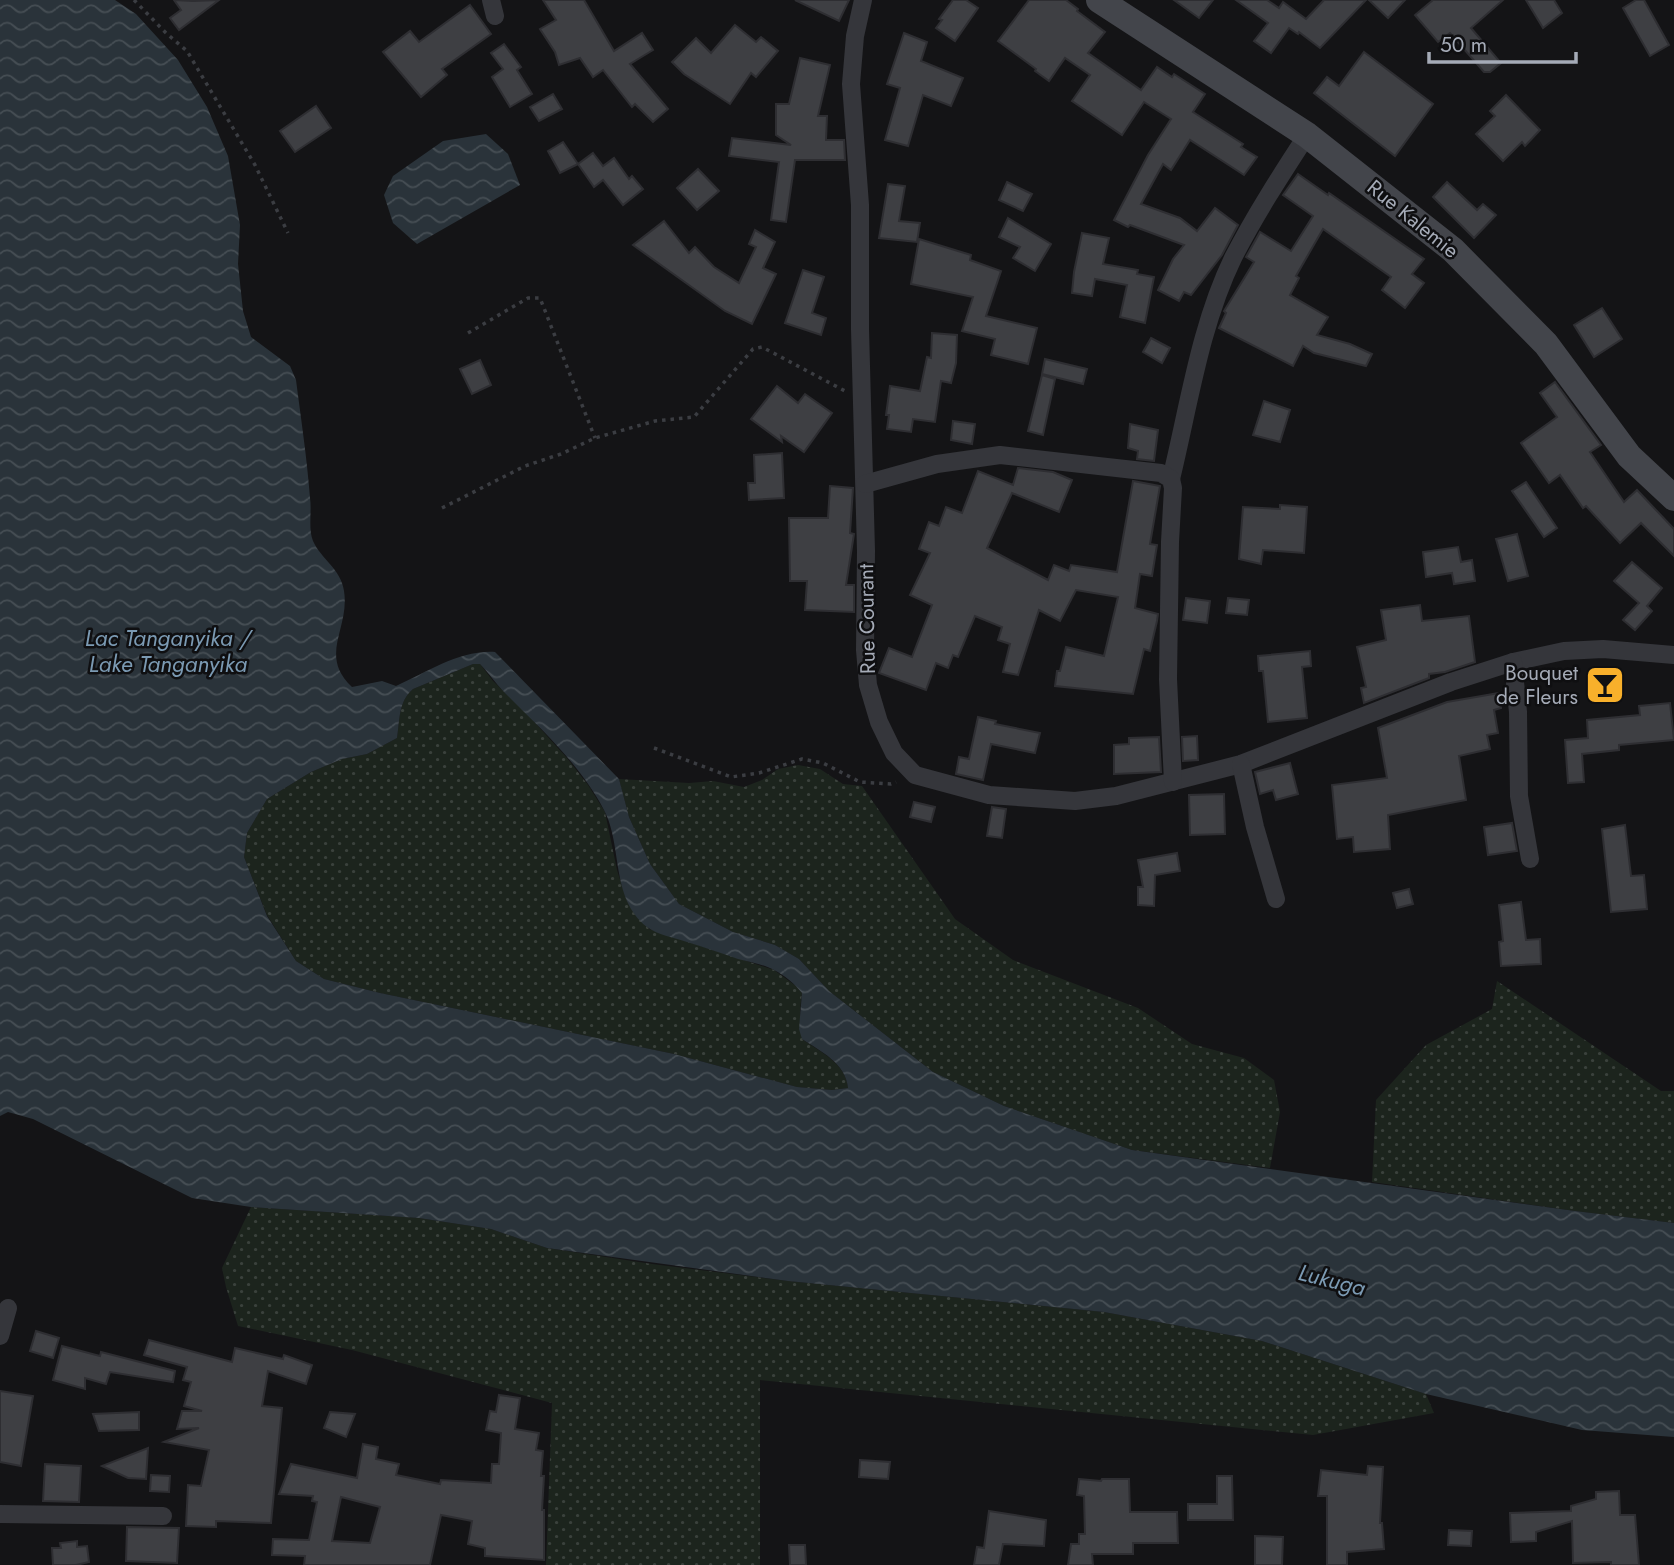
<svg xmlns="http://www.w3.org/2000/svg" width="1674" height="1565" viewBox="0 0 1674 1565" font-family="Jost,sans-serif">
<style>
.grass{fill:url(#grass-dots)}
.water{fill:url(#water-waves);fill-rule:evenodd}
.building{fill:#3e3f43;stroke:#2e2e32;stroke-width:2;fill-rule:evenodd}
.lines{fill:none;stroke-linecap:round;stroke-linejoin:round}
.path{stroke:#3b3d42;stroke-width:3.5;stroke-dasharray:3.5 5;stroke-linecap:butt}
.street{stroke:#35363b;stroke-width:18}
.secondary{stroke:#43454b;stroke-width:26}
.labels{text-anchor:middle;dominant-baseline:central;stroke-width:5;stroke-linejoin:round;paint-order:stroke}
.street-label{font-size:21px;fill:#a5abb7;stroke:#0f0f11}
.poi-label{font-size:21px;fill:#a5abb7;stroke:#0f0f11;text-anchor:end}
.water-label{font-size:23px;font-style:italic;fill:#7b9ab3;stroke:#0f0f11}
</style>
<defs>
<pattern id="grass-dots" width="8" height="8" patternUnits="userSpaceOnUse" patternTransform="scale(1.75)"><rect width="8" height="8" fill="#1c241d"/><path d="M2 2h.1M6 6h.1" fill="none" stroke="#3a413c" stroke-width="1.8" stroke-linecap="round"/></pattern>
<pattern id="water-waves" width="16" height="10" patternUnits="userSpaceOnUse" patternTransform="scale(1.75)"><rect width="16" height="10" fill="#2a333a"/><path d="M0 5q4-4 8 0t8 0" fill="none" stroke="#464e54"/></pattern>
</defs>
<rect width="100%" height="100%" fill="#141416"/>
<!-- grass -->
<g class="grass">
<path d="M473,664H480L493,681L527,714L567,758L588,785L605,812L617,870L626,898L649,929L774,970L796,986L802,993L800,1010L802,1039C820,1052 846,1063 848,1088L832,1090L797,1087L674,1054L380,993L324,979L296,961L267,915L244,857L247,833L267,799L311,772L342,759L367,754L397,738C400,720 398,702 413,689Z"/>
<path d="M798,765L820,769L843,784L862,786L955,919L1013,960L1138,1008L1192,1044L1244,1058L1274,1080L1280,1112L1270,1168L1132,1150L1004,1106L933,1072L829,991L799,959L775,945L733,932L679,904L650,864L629,817L619,779L689,783L713,781L744,787L762,780L778,769Z"/>
<path d="M1497,981L1661,1091H1674V1223L1575,1211L1372,1182L1376,1100L1426,1045L1492,1009Z"/>
<path d="M251,1207L419,1218L491,1229L547,1248L652,1264L788,1281L1104,1312L1262,1341L1426,1394L1434,1413L1313,1435L760,1380V1565H546L552,1403L352,1350L238,1326L226,1287L222,1268Z"/>
</g>
<!-- water -->
<g class="water">
<path d="M0,0H115L136,14L178,60L207,107L228,156L240,225L238,264L243,311L251,337L290,366L296,380C301,419 307,458 310,498C312,511 308,529 313,541C321,559 341,569 344,591C350,629 318,655 352,687L382,681L396,686C428,672 459,650 495,652L619,779L629,817L650,864L679,904L733,932L775,945L799,959L829,991L933,1072L1004,1106L1132,1150L1575,1211L1674,1223V1437L1582,1430L1426,1394L1262,1341L1104,1312L788,1281L547,1248L491,1229L419,1218L251,1207L192,1198L33,1119L8,1112L0,1116ZM473,664H480C489,673 495,683 504,692C540,728 580,764 604,810C623,846 610,898 647,927C658,935 675,938 687,942C704,947 721,953 738,959C749,962 763,964 774,970C784,975 795,984 802,993L799,1029L802,1039C820,1051 846,1063 848,1088L832,1090L797,1087L674,1054L380,993L324,979L296,961L267,916L244,857L247,833L267,799L311,772L342,759L367,754L397,738C400,720 398,702 413,689Z"/>
<path d="M486,134L508,154L520,185L417,244L393,223L384,195L393,176L443,141Z"/>
</g>
<!-- building -->
<g class="building">
<path d="M174,0L193,1L219,0L179,30L170,18L181,10Z"/>
<path d="M543,0H584L614,51L642,33L653,50L630,64L668,109L653,122L635,104L632,107L603,70L593,77L580,58L559,65L555,52L540,29L556,20Z"/>
<path d="M795,0H849L839,21Z"/>
<path d="M953,0H966L978,8L955,41L936,28L942,20L939,19Z"/>
<path d="M1029,0H1066L1078,9L1077,11L1105,32L1088,53L1141,90L1157,67L1172,77L1174,74L1205,94L1193,112L1243,144L1241,147L1257,157L1244,175L1190,140L1171,170L1163,164L1141,204L1180,218L1197,231L1215,208L1238,225L1222,255L1191,295L1184,292L1179,301L1158,290L1173,259L1184,245L1130,225L1128,227L1114,220L1148,155L1171,119L1144,102L1122,135L1072,101L1090,75L1065,58L1049,81L1035,71L1036,69L998,41Z"/>
<path d="M1174,0H1213L1199,18Z"/>
<path d="M1236,0H1267L1279,8L1283,2L1306,19L1324,0H1366L1320,48L1299,32L1298,34L1289,28L1271,53L1254,41L1268,23Z"/>
<path d="M1369,0H1405L1388,18Z"/>
<path d="M1433,0H1503L1471,28L1501,63L1490,72H1484L1450,33L1438,42L1415,15Z"/>
<path d="M1526,0H1554L1562,13L1543,28Z"/>
<path d="M1636,0H1644L1669,45L1650,56L1623,8Z"/>
<path d="M470,5L491,34L442,69L447,75L421,97L383,52L410,31L419,42Z"/>
<path d="M735,25L756,42L761,37L778,51L756,77L751,73L730,104L684,74L672,62L696,38L711,53Z"/>
<path d="M904,33L927,42L921,61L963,78L951,106L923,95L908,146L885,140L900,88L887,84Z"/>
<path d="M504,44L521,67L517,70L532,94L510,107L492,77L503,69L491,53Z"/>
<path d="M1364,52L1433,104L1395,156L1314,93L1327,77L1339,86Z"/>
<path d="M800,58L830,65L818,116H827L826,140H844L845,160H795L786,222L771,220L779,162L729,156L732,138L791,145L776,135V104H789Z"/>
<path d="M553,94L562,109L539,121L530,107Z"/>
<path d="M1506,95L1540,130L1525,146L1522,142L1503,161L1476,134L1495,116L1490,111Z"/>
<path d="M316,106L331,128L295,152L280,131Z"/>
<path d="M563,142L578,164L560,173L548,151Z"/>
<path d="M593,153L603,166L614,158L629,179L632,176L643,189L623,205L603,180L594,187L578,164Z"/>
<path d="M698,169L719,191L697,210L677,188Z"/>
<path d="M1298,174L1328,195L1329,193L1424,259L1412,274L1424,283L1405,308L1382,290L1391,277L1323,229L1296,276L1299,278L1290,295L1328,317L1317,335L1350,344L1372,354L1366,366L1314,353L1303,346L1293,366L1219,328L1226,313L1224,311L1254,262L1246,257L1260,232L1291,251L1313,216L1283,195Z"/>
<path d="M1007,182L1032,194L1023,211L999,200Z"/>
<path d="M1447,182L1477,210L1483,204L1496,215L1474,238L1433,197Z"/>
<path d="M888,184L905,186L899,221L920,223L917,242L879,238Z"/>
<path d="M1008,218L1051,244L1035,271L1013,258L1020,247L999,237Z"/>
<path d="M664,221L689,253L695,247L714,267L739,283L756,247L749,244L755,230L775,242L763,268L776,274L752,324L725,311L633,245Z"/>
<path d="M1082,233L1109,238L1103,264L1138,270L1137,274L1154,277L1145,323L1120,317L1127,285L1095,279L1092,296L1072,293L1074,272Z"/>
<path d="M919,239L971,255L970,260L1001,271L986,316L1037,328L1028,364L991,355L995,339L962,331L973,297L911,284Z"/>
<path d="M803,270L824,277L812,313L826,318L821,335L785,323Z"/>
<path d="M1602,308L1622,339L1594,357L1574,325Z"/>
<path d="M932,333L957,335L956,363L951,383L941,381L935,422L913,419L911,432L887,429L889,415H886L890,386L920,391L927,357L931,358Z"/>
<path d="M1151,338L1170,348L1162,363L1143,352Z"/>
<path d="M1045,359L1087,369L1083,384L1042,374Z"/>
<path d="M480,360L491,385L472,394L460,369Z"/>
<path d="M1042,375L1055,379L1043,435L1028,431Z"/>
<path d="M1555,382L1601,445L1590,452L1624,502L1637,490L1674,529V556L1641,523L1620,543L1586,506L1583,508L1560,475L1549,483L1521,443L1557,417L1540,393Z"/>
<path d="M777,386L798,403L805,394L832,413L804,452L781,436L782,442L751,419Z"/>
<path d="M1264,401L1290,410L1280,442L1253,435Z"/>
<path d="M953,421L975,424L972,444L951,440Z"/>
<path d="M1130,424L1158,430L1154,461L1137,459L1138,451L1128,448Z"/>
<path d="M782,453L784,498L749,500L748,483H755L754,455Z"/>
<path d="M1018,468L1053,472L1072,480L1059,512L1012,493L987,548L1048,580L1054,565L1069,571L1071,565L1117,572L1133,481L1160,486L1150,544L1157,545L1152,576L1140,574L1135,608L1158,614L1157,621L1150,651L1144,649L1133,694L1055,686L1057,671H1060L1066,647L1104,656L1118,597L1076,590L1060,621L1039,610L1018,675L1003,672L1010,644L998,640L1002,627L975,616L958,657L953,655L948,668L936,663L926,690L879,673L889,648L912,657L932,605L910,595L930,553L919,549L929,522L939,526L946,507L962,513L978,471L1013,485Z"/>
<path d="M1526,482L1557,528L1544,537L1512,491Z"/>
<path d="M830,486L853,488L850,533L854,534L846,585H854V612L805,610L807,581H790L789,518H828Z"/>
<path d="M1280,505L1307,507L1304,553L1263,550L1261,564L1239,559L1243,507L1280,509Z"/>
<path d="M1517,534L1528,576L1508,581L1496,539Z"/>
<path d="M1458,547L1461,562L1472,560L1475,581L1454,584L1452,573L1426,577L1423,552Z"/>
<path d="M1632,562L1662,588L1647,606L1652,611L1635,630L1623,620L1639,603L1614,581Z"/>
<path d="M1186,598L1210,601L1207,623L1183,620Z"/>
<path d="M1228,598L1249,600L1247,615L1226,613Z"/>
<path d="M1420,605L1422,621L1469,616L1475,662L1445,672L1429,674V678L1364,703L1361,688L1366,687L1357,647L1386,640L1381,610Z"/>
<path d="M1310,651L1311,666L1302,667L1307,718L1268,722L1263,671H1259L1258,656Z"/>
<path d="M1499,693L1501,708L1494,710L1498,733L1487,735L1490,749L1459,756L1466,800L1388,815L1390,849L1354,852L1353,837L1337,839L1332,785L1387,778L1378,728L1447,702Z"/>
<path d="M1670,703L1674,740L1619,745V750L1582,754L1584,782L1568,783L1565,740L1588,738L1587,720L1640,715L1639,706Z"/>
<path d="M978,717L996,721L995,724L1040,733L1035,753L991,744L983,780L956,774L959,757L969,759Z"/>
<path d="M1197,736L1198,760L1183,761L1182,737Z"/>
<path d="M1159,737L1161,772L1114,774V745L1129,744V738Z"/>
<path d="M1290,763L1298,794L1276,800L1273,790L1260,794L1255,772Z"/>
<path d="M1224,794L1225,834L1190,835L1189,795Z"/>
<path d="M914,802L935,807L931,822L910,817Z"/>
<path d="M992,807L1006,809L1002,838L987,836Z"/>
<path d="M1512,823L1517,851L1488,855L1484,827Z"/>
<path d="M1625,825L1631,876L1644,875L1647,909L1611,912L1602,829Z"/>
<path d="M1177,853L1180,871L1155,875L1154,906L1138,905V887H1143L1138,860Z"/>
<path d="M1409,889L1413,904L1397,908L1393,893Z"/>
<path d="M1521,902L1526,940L1540,939L1541,964L1501,966L1499,942L1503,941L1499,905Z"/>
<path d="M36,1331L59,1338L53,1358L30,1351Z"/>
<path d="M149,1340L232,1362L235,1348L283,1359L284,1355L312,1365L306,1384L268,1371L262,1406L282,1408L271,1523L216,1521V1527L186,1526L188,1485L201,1486L209,1450L164,1442L199,1428L177,1429L182,1411H202L184,1406L191,1382L183,1380L187,1367L144,1355Z"/>
<path d="M62,1346L100,1356L101,1352L175,1371L173,1382L110,1372L106,1384L85,1378V1389L53,1380Z"/>
<path d="M0,1391L33,1396L21,1466L0,1462Z"/>
<path d="M499,1395L520,1398L515,1429L539,1433L536,1450L543,1451L541,1476H544L542,1510H544V1560L485,1556V1548L468,1544L472,1521L441,1515L430,1565H304L305,1556L272,1555L273,1539L309,1540L317,1502L312,1501L313,1496L279,1494L291,1464L357,1478L363,1444L378,1447L376,1459L399,1464L396,1475L440,1484L441,1480L491,1483L492,1464H499L501,1433L486,1430L490,1411L496,1412ZM341,1497L380,1507L370,1543L332,1541Z"/>
<path d="M139,1412V1430L99,1431L93,1414Z"/>
<path d="M330,1412L355,1414L346,1437L324,1428Z"/>
<path d="M148,1448L146,1479L128,1478L102,1466Z"/>
<path d="M860,1460L890,1462L888,1479L859,1477Z"/>
<path d="M45,1464L81,1466L79,1502L43,1501Z"/>
<path d="M1368,1466L1383,1467L1380,1523H1382L1384,1549L1347,1552V1565H1327V1496H1318L1321,1470L1367,1475Z"/>
<path d="M151,1475L170,1476L169,1492L150,1491Z"/>
<path d="M1217,1476H1232L1233,1520H1188V1504H1217Z"/>
<path d="M1079,1479L1101,1481L1102,1479H1129L1130,1512H1177L1178,1543H1133V1554H1092L1093,1565H1068L1071,1544H1079V1534H1085L1084,1496L1077,1495Z"/>
<path d="M1619,1491L1620,1515H1635L1639,1565H1611V1562L1573,1563L1572,1521L1536,1532V1541L1511,1542L1510,1513L1571,1511V1506L1596,1499V1492Z"/>
<path d="M989,1511L1046,1520L1044,1546L1003,1544L999,1565H974L977,1547L984,1548Z"/>
<path d="M127,1527L179,1528L177,1563L126,1561Z"/>
<path d="M1449,1530L1472,1531L1471,1546L1448,1545Z"/>
<path d="M1255,1536L1283,1537L1282,1565H1255Z"/>
<path d="M77,1541V1547L87,1546L89,1562L76,1565H53L52,1548H61L60,1543Z"/>
<path d="M789,1545H805L806,1565H790Z"/>
</g>
<g class="lines">
<!-- path -->
<g class="path">
<path d="M134,0L166,33L187,51L255,165L288,233"/>
<path d="M468,333L528,298H540L595,438"/>
<path d="M442,508L525,466L561,454L595,438L655,421L694,417L753,349L762,347L845,391"/>
<path d="M654,748L731,777L759,773L802,759L823,763L860,782L891,784L896,782"/>
</g>
<!-- street -->
<g class="street">
<path d="M491,0L495,16"/>
<path d="M863,0L855,36L851,84L860,205V329L866,551L865,650L868,685L879,722L894,753L915,775L989,795L1075,801L1116,796L1241,764L1451,682L1513,662L1564,651L1603,649L1674,655"/>
<path d="M1171,479C1189,405 1200,326 1233,258C1255,215 1281,175 1307,135"/>
<path d="M865,484L937,464L1000,455L1161,473L1171,479L1173,488L1170,542L1168,679L1173,782"/>
<path d="M1513,662L1518,712L1519,796L1530,859"/>
<path d="M1241,764L1255,827L1276,899"/>
<path d="M0,1336L8,1308"/>
<path d="M0,1514L163,1516"/>
</g>
<!-- secondary -->
<path class="secondary" d="M1099,0L1307,135L1453,250L1546,344L1629,456L1674,498"/>
</g>
<!-- icons -->
<defs>
<g id="bar-square" transform="scale(2.0125)"><rect x="-9" y="-9" width="18" height="18" rx="4" fill="#f8b02b" stroke="#0f0f11"/><path d="M-6-5H6L.8 .8V4.5H3.5V6h-7V4.5H-.8V.8Z" fill="#111"/></g>
</defs>
<g fill-rule="evenodd">
<use href="#bar-square" x="1605" y="685"/>
</g>
<g class="labels">
<!-- street labels -->
<g class="street-label">
<text transform="translate(1413 219) rotate(39)">Rue Kalemie</text>
<text transform="translate(867 619) rotate(-91)">Rue Courant</text>
</g>
<!-- poi labels -->
<g class="poi-label">
<text x="1578" y="673">Bouquet<tspan x="1578" dy="24">de Fleurs</tspan></text>
</g>
<!-- water labels -->
<g class="water-label">
<text x="168" y="638">Lac Tanganyika /<tspan x="168" dy="26">Lake Tanganyika</tspan></text>
<text transform="translate(1332 1280) rotate(14)">Lukuga</text>
</g>
</g>
<!-- scale -->
<path d="M1429 52v10h147v-10" fill="none" stroke="#a5abb7" stroke-width="3.5"/>
<text x="1440" y="52" font-size="21" fill="#a5abb7" stroke="#0f0f11" stroke-width="5" paint-order="stroke">50 m</text>
</svg>
